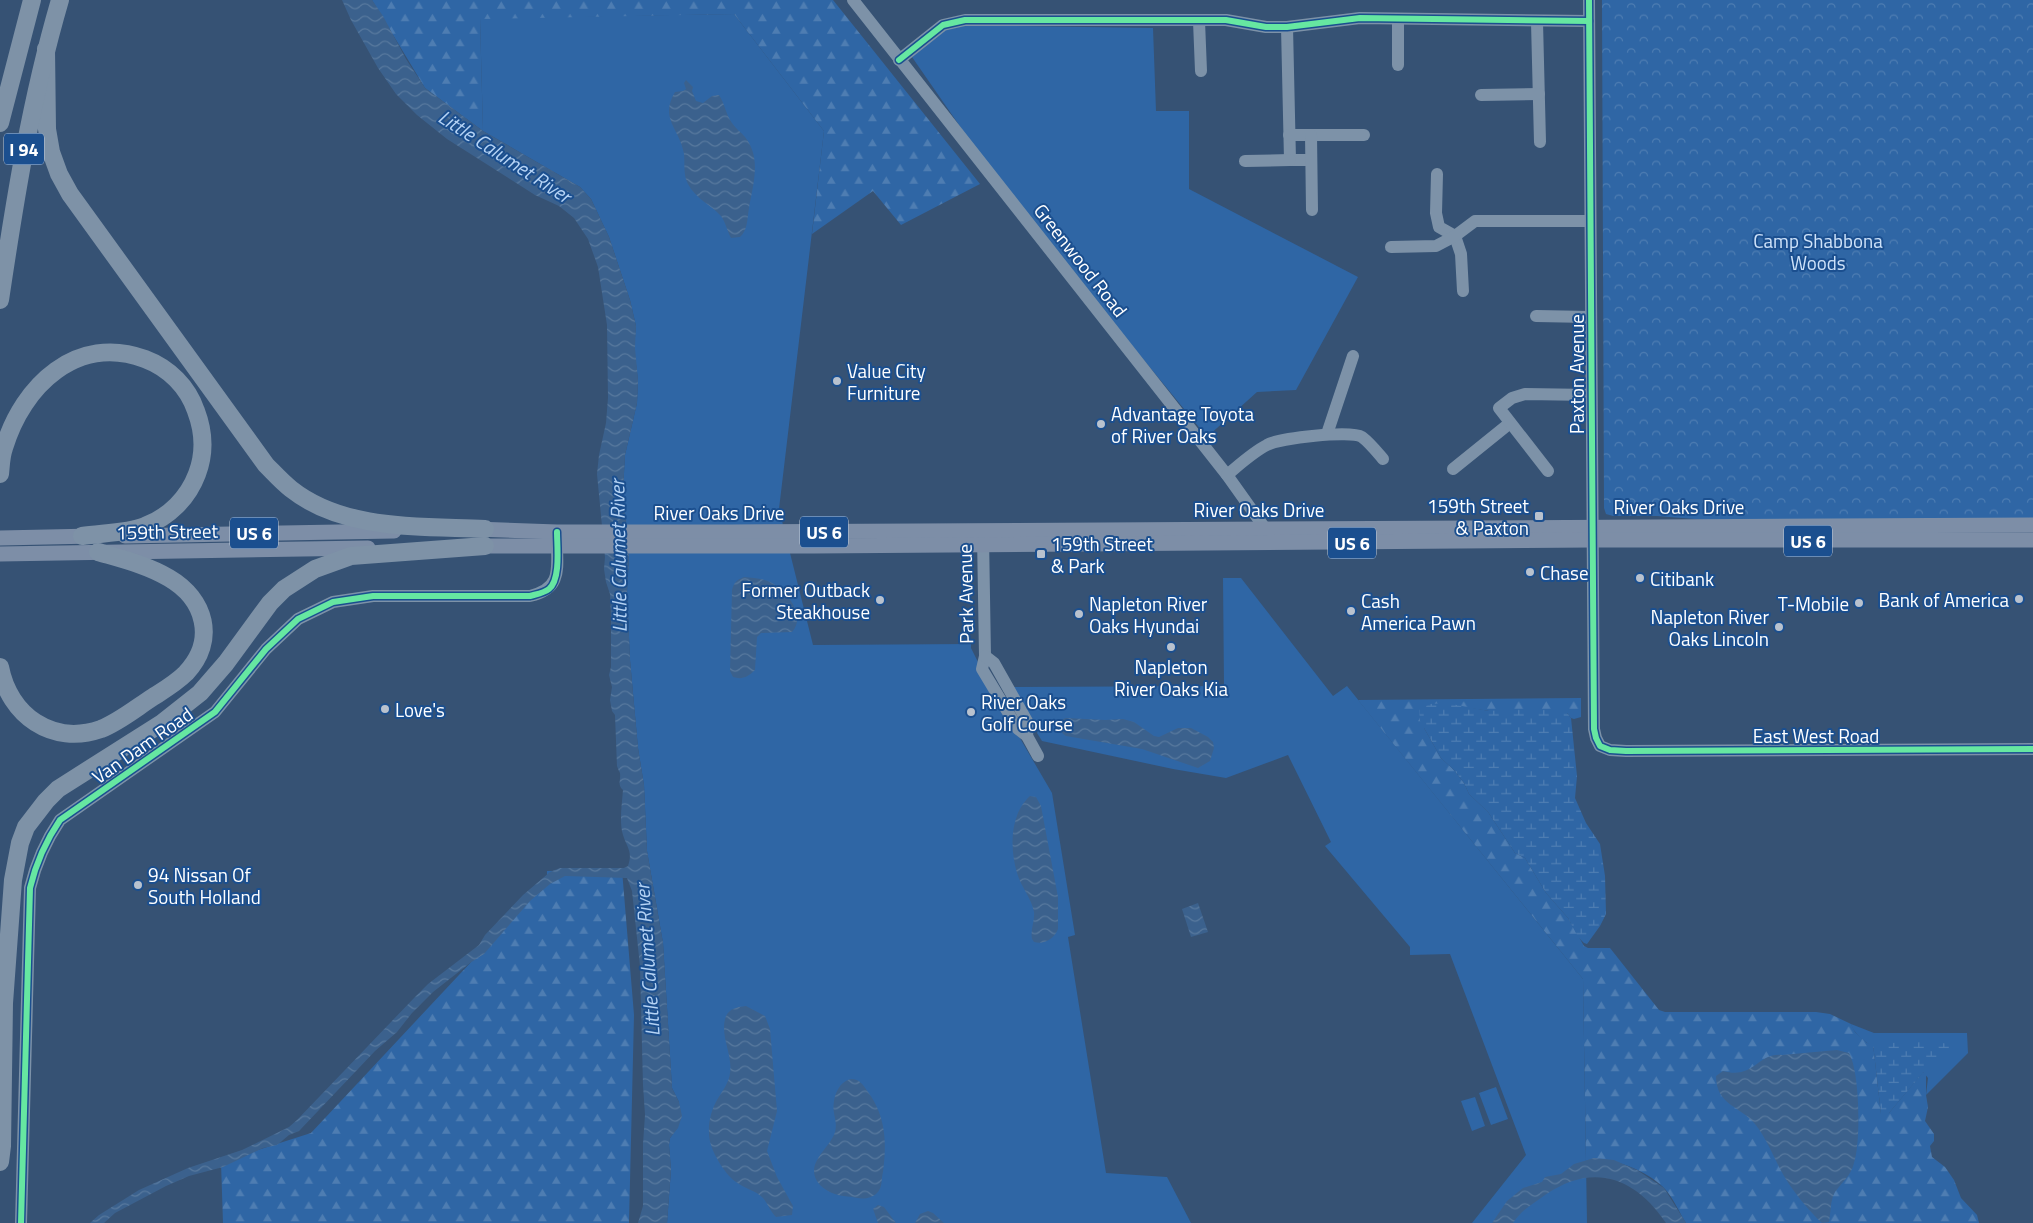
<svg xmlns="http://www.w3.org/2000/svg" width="2033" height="1223" viewBox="0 0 2033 1223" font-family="'Titillium Web',sans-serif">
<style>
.green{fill:#2f66a5}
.forest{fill:url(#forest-firs)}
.wetland{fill:url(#wetland-marsh)}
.park{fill:url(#park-crowns)}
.water{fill:url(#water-waves)}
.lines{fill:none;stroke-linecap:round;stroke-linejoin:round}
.minor{stroke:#7d92a8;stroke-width:12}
.major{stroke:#7d8ea7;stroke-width:15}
.highway{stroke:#7e92a7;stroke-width:18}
.cycleway-casing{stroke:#1b4f8f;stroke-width:9}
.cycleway{stroke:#66e7a1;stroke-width:6}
.poi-dot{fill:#b9c2ce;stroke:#1b4f8f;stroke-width:2}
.labels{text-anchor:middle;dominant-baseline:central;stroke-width:4;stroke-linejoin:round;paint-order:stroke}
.shield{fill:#1b4f8f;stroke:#bbcadd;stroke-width:1}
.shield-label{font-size:18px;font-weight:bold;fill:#fff}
.park-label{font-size:19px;fill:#cfe3fa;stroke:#1b4f8f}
.street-label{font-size:19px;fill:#fff;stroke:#1b4f8f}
.poi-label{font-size:19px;fill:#fff;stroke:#1b4f8f;text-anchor:start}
.water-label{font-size:20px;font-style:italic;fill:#b5d3f5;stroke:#1b4f8f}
</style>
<defs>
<pattern id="forest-firs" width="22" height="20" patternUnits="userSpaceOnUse" patternTransform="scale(1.25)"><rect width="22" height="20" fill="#2f66a5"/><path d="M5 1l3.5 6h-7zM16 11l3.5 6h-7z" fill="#4e7db2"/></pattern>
<pattern id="wetland-marsh" width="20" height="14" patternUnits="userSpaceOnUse" patternTransform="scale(1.25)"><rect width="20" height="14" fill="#2f66a5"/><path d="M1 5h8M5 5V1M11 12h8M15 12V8" fill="none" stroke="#4e7db2"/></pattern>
<pattern id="park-crowns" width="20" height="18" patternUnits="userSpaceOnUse" patternTransform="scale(1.25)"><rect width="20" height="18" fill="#2f66a5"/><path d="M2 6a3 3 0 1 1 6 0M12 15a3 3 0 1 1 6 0" fill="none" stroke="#4e7db2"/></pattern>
<pattern id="water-waves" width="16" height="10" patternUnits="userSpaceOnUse" patternTransform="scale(1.25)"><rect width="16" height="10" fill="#3b618d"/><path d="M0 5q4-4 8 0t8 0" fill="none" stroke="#58799e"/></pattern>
</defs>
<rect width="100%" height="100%" fill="#365274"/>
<!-- green -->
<g class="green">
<path d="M734,14L824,131L779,509L813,645L971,644V648L993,692L1052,793L1075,935L1068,937L1106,1173L1167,1177L1191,1223H667L671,1170L669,1145L670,1138L678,1127L679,1102L672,1088L663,943L647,851L644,785L638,748L630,660L627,591L629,558L623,491L625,455L637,403L638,380L634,348L636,326L630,300L609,237L591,199L580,187L483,131L480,18Z"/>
<path d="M949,25L1153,28L1156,111H1189V189L1358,277L1296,390L1257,392L1207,437L1125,337L984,161L912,57Z"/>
<path d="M1223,578H1241L1333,696L1347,686L1583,979L1587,1223H1472L1526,1155L1450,954L1410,955V947L1325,846L1331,842L1288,755L1226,778L1173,769L1042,741L1037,733L1039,728L1010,687L1224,686Z"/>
<path d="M1851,1024L1874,1033H1967L1968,1053L1926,1095L1928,1078L1923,1072C1904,1062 1857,1045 1851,1024Z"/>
<path d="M1496,1087L1508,1119L1491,1125L1479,1093Z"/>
<path d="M1475,1097L1485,1126L1472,1131L1461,1101Z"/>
</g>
<!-- forest -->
<g class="forest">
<path d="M372,0H833L980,184L901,225L873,191L812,234L824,131L734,14L480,19L483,131L425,88Z"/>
<path d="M1581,698V717L1574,719L1571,718L1567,713L1489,711L1470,708L1424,728L1441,758L1454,770L1464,783L1469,794L1488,812L1515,853L1525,858L1546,893L1568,918L1584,946L1588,948H1610L1659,1010L1665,1012H1816L1830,1014L1851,1024L1855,1032L1867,1043L1873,1044L1881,1114L1889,1113L1923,1072L1926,1074V1095L1928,1107L1925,1121L1934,1134V1141L1930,1146L1932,1157L1945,1167L1954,1180L1961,1198L1977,1215L1979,1223H1686C1679,1212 1674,1199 1665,1189C1650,1172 1608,1154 1586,1161L1583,979L1358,700Z"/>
<path d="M622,870L634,1015L629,1223H223L221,1162L311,1133L547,881V871Z"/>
</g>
<!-- wetland -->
<g class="wetland">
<path d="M1446,703L1489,711L1516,709L1561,710L1567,713L1571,718L1577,776L1575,798L1586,823L1600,844L1605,876L1606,914L1600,926L1587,944L1584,943L1578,937L1568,918L1546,893L1525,858L1515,853L1488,812L1469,794L1464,783L1454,770L1441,758L1420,721L1419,709L1430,704Z"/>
<path d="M1926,1041L1950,1044L1952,1051L1931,1063L1889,1113L1885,1116L1881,1114L1873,1044Z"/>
</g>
<!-- park -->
<path class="park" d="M1602,0H2033V519L1707,520L1657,516H1613L1606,514L1604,508Z"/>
<!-- water -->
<g class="water">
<path d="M342,0H372L383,16L406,59L425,88L483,131L580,187L591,199L609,237L630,300L636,326L635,348L638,380L637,403L625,455L623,491L629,558L627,591L630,660L638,748L644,785L647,851L663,943L672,1088L679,1102L682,1116L678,1128L670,1138L669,1145L671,1170L667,1223H638L643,1206V1144L645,1115L643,1085L640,966L632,891L627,878L565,876L550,884L530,901L484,954L470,963L433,992L412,1013L397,1032L375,1051L299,1131L289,1135L277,1145L263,1148L223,1167L189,1176L166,1186L115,1213L104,1223H90L99,1215L139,1190L188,1168L242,1150L289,1127L297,1120L415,997L428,984L479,945L485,935L523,895L550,872L560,868H624L628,866C633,851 627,848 623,835C619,822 622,804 623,790C617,785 621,780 620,773C619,771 618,769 617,766L615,715L612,711L610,700L612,687L609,675L611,667V617L610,594L606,582L604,569L605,557L597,474L599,455L606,423L608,398L607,325L598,267L588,239L574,218L559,206L535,195L447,139L417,115L396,94L378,68L351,20Z"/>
<path d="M686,80L693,87L692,91L696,101L703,103L712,96L719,95C725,104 726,115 732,123C736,129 741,132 745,137C762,158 753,185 749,208C747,219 748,230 740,237L731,238C727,231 726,223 721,216C711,205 695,198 688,184C683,175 685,164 684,154C680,129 659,119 675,92L683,91L686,89L684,83Z"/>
<path d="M744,577C753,578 762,578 770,582C786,589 807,616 792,632L761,633L757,637L755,670C748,677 742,680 733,677L730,671L732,590C734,583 736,580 744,577Z"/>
<path d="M1066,718L1105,720L1123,719L1134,722L1154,736L1159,737L1178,728H1191L1208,737L1213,742L1214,748L1210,761L1198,768L1142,749L1066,736C1060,732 1058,727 1061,720Z"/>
<path d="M1030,796L1036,797L1041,806L1058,897V929C1054,939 1044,945 1034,942L1032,939C1030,930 1035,921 1034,912C1031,897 1021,887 1017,873C1010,849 1009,815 1030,796Z"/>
<path d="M1198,903L1208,932L1191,937L1182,909Z"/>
<path d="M746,1006L765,1016L770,1029L777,1111L767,1151L777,1177L793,1206L792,1215L776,1217C770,1211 768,1204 763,1198C755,1190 745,1189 736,1182C727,1176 716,1159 712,1148C706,1133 709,1114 717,1100C722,1091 729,1083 730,1073C733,1054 719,1035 726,1016C730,1008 738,1007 746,1006Z"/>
<path d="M1837,1050L1849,1053C1860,1072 1861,1142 1854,1163C1851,1176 1842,1182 1835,1192C1830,1201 1831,1212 1829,1222L1822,1223C1810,1212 1798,1197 1789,1184C1776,1165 1770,1143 1755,1124C1740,1106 1716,1105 1716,1076L1723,1071C1754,1080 1758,1052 1782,1055Z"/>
<path d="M851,1079C860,1079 863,1085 868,1092C886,1116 887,1144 883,1172C881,1179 883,1187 877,1193C870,1200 860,1199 852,1197C840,1196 829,1194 820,1185C802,1164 830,1149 835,1132C837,1125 835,1119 834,1113C832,1100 837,1082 851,1079Z"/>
<path d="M1594,1158L1614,1160L1637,1170L1664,1188L1686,1223H1666C1635,1177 1593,1162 1545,1195C1533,1204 1521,1210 1513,1223H1492L1507,1201L1523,1188L1542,1182L1545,1177L1561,1174L1574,1164Z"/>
<path d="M878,1205L884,1207L896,1223H878L873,1209Z"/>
<path d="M928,1211L933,1213L944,1223H915L920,1214Z"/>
</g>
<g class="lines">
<!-- minor -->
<g class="minor">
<path d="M853,0L1227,475L1269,534"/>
<path d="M1589,0L1594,729L1596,738L1600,746L1610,750L1626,751L2033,749"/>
<path d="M1199,21L1201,71"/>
<path d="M1537,22L1540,142"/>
<path d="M1287,27L1290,160H1311"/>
<path d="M899,60L943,25L965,20H1226L1266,27H1287L1360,18L1589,21"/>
<path d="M1398,65V19"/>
<path d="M1481,95L1539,94"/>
<path d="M1289,135H1364"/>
<path d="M1311,135L1312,210"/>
<path d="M1245,161L1290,160"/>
<path d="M1437,174L1436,213L1439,227L1455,236L1461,254L1463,291"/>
<path d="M1391,247L1436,246L1455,236L1475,221H1589"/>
<path d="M1536,316L1590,317"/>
<path d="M1327,434L1353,356"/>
<path d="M1453,469L1510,423"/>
<path d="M1548,471L1499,408L1512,398L1525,394L1591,395"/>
<path d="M1227,475C1239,465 1253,452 1267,445C1279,438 1351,430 1362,437C1370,443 1377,452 1383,459"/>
<path d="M983,536L985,656L982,669L1018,729L1027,736L1038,756"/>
<path d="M985,656L994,663L1028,723L1027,736"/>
<path d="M21,1223L30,888C36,863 45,842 60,820L215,712L266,649L298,619L333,602L373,596H530C565,588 556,565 557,537"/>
</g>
<!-- major -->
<g class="major">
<path d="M475,529L557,532H731L2033,525"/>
<path d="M125,536L394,531"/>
<path d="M0,538L94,536"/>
<path d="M474,546H814L1592,540H2033"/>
<path d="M0,554L368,548"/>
</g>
<!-- highway -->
<g class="highway">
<path d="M46,49L47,129L51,152L59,174L70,194L266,465C274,473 282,482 291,489C344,531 421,526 485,529"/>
<path d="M0,123L32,0"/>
<path d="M0,300C15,199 31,99 60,0"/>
<path d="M0,474C1,465 1,456 4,448C23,385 77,334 145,359C169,368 188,387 196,411C204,432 205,453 197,474C188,498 169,517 145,526C128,533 101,533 82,536"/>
<path d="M0,667C9,715 52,746 101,729C119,722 136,708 153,697C164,690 176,683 186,673C217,640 205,599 169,578C147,565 122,559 98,552"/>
<path d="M0,1162L2,1146L4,1003L13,880L20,843L26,827L46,801L58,789L162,723L200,693L226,663L270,603L284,589L315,569L351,556L485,546"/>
</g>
<!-- cycleway casing -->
<g class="cycleway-casing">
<g id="cycleway">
<path d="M1589,0L1594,729L1596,738L1600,746L1610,750L1626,751L2033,749"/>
<path d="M899,60L943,25L965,20H1226L1266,27H1287L1360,18L1589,21"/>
<path d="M21,1223L30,888C36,863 45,842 60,820L215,712L266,649L298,619L333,602L373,596H530C537,594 544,593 549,589C561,579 557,546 557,532"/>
</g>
</g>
<!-- cycleway -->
<use href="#cycleway" class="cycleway"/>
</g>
<!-- markers -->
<g class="poi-dot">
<circle cx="837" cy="381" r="5"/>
<circle cx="1101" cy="424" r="5"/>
<rect x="1534" y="511" width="10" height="10" rx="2.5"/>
<rect x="1036" y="549" width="10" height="10" rx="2.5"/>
<circle cx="1530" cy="572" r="5"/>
<circle cx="1640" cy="578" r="5"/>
<circle cx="2019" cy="599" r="5"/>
<circle cx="880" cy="600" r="5"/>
<circle cx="1859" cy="603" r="5"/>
<circle cx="1351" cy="611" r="5"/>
<circle cx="1079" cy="614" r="5"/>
<circle cx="1779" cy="627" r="5"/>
<circle cx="1171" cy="647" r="5"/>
<circle cx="385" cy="709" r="5"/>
<circle cx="971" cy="712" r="5"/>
<circle cx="138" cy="885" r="5"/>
</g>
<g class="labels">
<!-- shield labels -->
<g class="shield">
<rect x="4" y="133.5" width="40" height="31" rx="4"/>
<rect x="800" y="516.5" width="48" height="31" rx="4"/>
<rect x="230" y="517.5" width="48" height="31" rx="4"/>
<rect x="1784" y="525.5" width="48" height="31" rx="4"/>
<rect x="1328" y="527.5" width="48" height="31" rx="4"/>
</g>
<g class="shield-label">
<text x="24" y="149">I 94</text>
<text x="824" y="532">US 6</text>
<text x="254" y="533">US 6</text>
<text x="1808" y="541">US 6</text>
<text x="1352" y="543">US 6</text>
</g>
<!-- park labels -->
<g class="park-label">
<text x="1818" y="240">Camp Shabbona<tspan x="1818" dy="22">Woods</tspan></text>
</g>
<!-- street labels -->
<g class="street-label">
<text transform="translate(1081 260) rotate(52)">Greenwood Road</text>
<text transform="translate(1576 374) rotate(-90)">Paxton Avenue</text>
<text x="1679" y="506">River Oaks Drive</text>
<text x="1259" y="509">River Oaks Drive</text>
<text x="719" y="512">River Oaks Drive</text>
<text transform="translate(167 531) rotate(-1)">159th Street</text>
<text transform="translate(965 594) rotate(-91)">Park Avenue</text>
<text x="1816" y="735">East West Road</text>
<text transform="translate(142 745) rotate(-35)">Van Dam Road</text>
</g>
<!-- poi labels -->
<g class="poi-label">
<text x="847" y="370">Value City<tspan x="847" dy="22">Furniture</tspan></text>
<text x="1111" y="413">Advantage Toyota<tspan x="1111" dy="22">of River Oaks</tspan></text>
<text x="1529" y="505" text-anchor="end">159th Street<tspan x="1529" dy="22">&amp; Paxton</tspan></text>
<text x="1051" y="543">159th Street<tspan x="1051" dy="22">&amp; Park</tspan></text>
<text x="1540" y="572">Chase</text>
<text x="1650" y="578">Citibank</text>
<text x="870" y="589" text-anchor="end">Former Outback<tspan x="870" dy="22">Steakhouse</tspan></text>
<text x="2009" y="599" text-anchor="end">Bank of America</text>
<text x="1361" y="600">Cash<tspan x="1361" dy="22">America Pawn</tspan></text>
<text x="1089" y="603">Napleton River<tspan x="1089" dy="22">Oaks Hyundai</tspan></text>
<text x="1849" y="603" text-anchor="end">T-Mobile</text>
<text x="1769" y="616" text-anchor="end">Napleton River<tspan x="1769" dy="22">Oaks Lincoln</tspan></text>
<text x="1171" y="666" text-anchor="middle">Napleton<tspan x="1171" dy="22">River Oaks Kia</tspan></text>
<text x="981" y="701">River Oaks<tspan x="981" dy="22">Golf Course</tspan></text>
<text x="395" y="709">Love's</text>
<text x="148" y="874">94 Nissan Of<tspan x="148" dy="22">South Holland</tspan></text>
</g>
<!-- water labels -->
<g class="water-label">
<text transform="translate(505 156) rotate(33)">Little Calumet River</text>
<text transform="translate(618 556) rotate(-91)">Little Calumet River</text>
<text transform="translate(647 960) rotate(-94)">Little Calumet River</text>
</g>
</g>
</svg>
